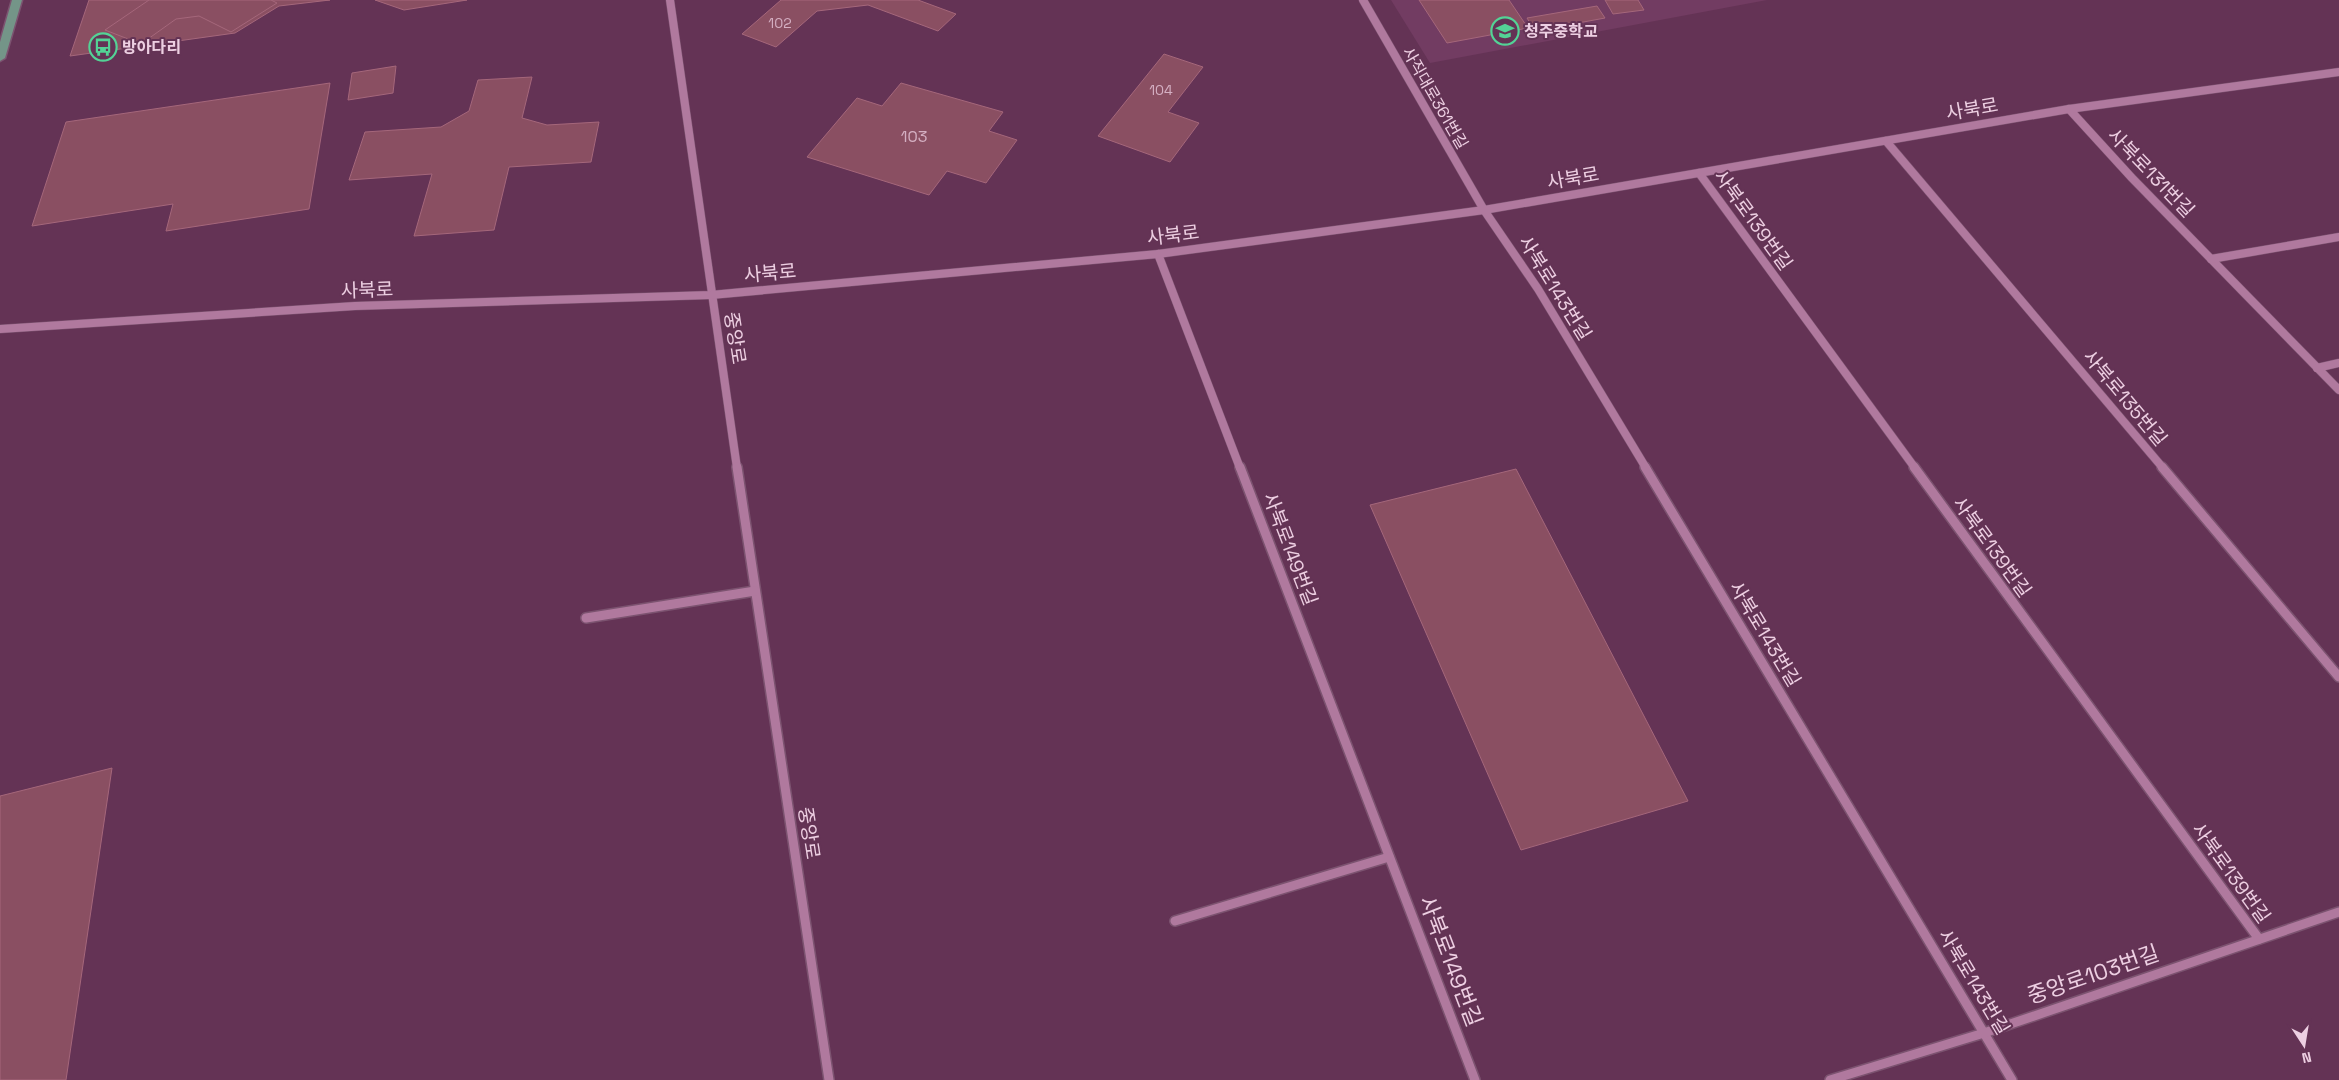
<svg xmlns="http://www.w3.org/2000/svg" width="2339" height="1080" viewBox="0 0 2339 1080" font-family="'Space Grotesk','Noto Sans KR',sans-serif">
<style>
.built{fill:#723c62}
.building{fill:#8a4f62;stroke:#a5677b}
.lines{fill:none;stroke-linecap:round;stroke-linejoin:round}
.minor-far1-casing{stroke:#7c5370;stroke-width:9}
.minor-casing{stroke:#7c5370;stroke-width:12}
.major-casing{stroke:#7c5370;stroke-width:3}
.minor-far1{stroke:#b0799e;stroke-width:8}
.minor{stroke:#b0799e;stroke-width:9}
.major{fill:#749588;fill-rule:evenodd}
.labels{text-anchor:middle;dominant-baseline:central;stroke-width:4;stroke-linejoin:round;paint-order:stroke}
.far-number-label{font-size:14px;fill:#d4afc2}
.far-poi-label{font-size:16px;font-weight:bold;fill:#edcfe2;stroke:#643355;text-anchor:start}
.far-street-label{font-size:16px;fill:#edcfe2;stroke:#643355}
.number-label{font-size:16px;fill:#d4afc2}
.street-label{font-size:19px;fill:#edcfe2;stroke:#643355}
.near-street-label{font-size:22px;fill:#edcfe2;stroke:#643355}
</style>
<rect width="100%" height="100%" fill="#643355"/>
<!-- built -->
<path class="built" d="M1391,0H1767L1430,63Z"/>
<!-- building -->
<g class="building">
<path d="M89,0H330L279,6L235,33L70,56Z"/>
<path d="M149,0H271L277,3L231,32L199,16L176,19L141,44L105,30Z"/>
<path d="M375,0H467L404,10Z"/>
<path d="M781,0H918L956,14L938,31L868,5L817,11L776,47L742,34Z"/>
<path d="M1419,0H1509L1528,28L1447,43Z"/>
<path d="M1605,0H1638L1644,10L1613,14Z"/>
<path d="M1597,6L1605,18L1535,31L1527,18Z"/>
<path d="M1164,54L1203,67L1168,112L1199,123L1170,162L1098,136Z"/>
<path d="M396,66L393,93L348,100L352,73Z"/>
<path d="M532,77L522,118L547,125L599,122L591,162L509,167L494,230L414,236L432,174L349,180L365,132L441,127L469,111L478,80Z"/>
<path d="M330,83L309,209L166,231L173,204L32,226L66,122Z"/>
<path d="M901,83L1003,112L989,131L1017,140L986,183L947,171L929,195L807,157L857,98L882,106Z"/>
<path d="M1516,469L1688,801L1521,850L1370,505Z"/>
<path d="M112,768L66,1080H0V796Z"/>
</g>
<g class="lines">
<!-- minor-far1 casing -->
<g class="minor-far1-casing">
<g id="minor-far1">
<path d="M670,0L737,468"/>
<path d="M1363,0L1484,210L1538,289L1646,468"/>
<path d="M2069,109L2132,178L2339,390"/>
<path d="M1886,141L2163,468"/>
<path d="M1699,173L1915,468"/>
<path d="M1158,254L1240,468"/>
<path d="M2211,259L2339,237"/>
<path d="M0,329L355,306L711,295L1158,254L1484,210L2069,109L2339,72"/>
<path d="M2317,368L2339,363"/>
</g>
</g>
<!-- minor casing -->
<g class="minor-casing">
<g id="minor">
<path d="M737,467L829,1080"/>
<path d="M1240,467L1475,1080"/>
<path d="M1645,467L2012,1080"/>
<path d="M1914,467L2259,939"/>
<path d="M2162,467L2339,677"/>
<path d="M586,618L755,591"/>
<path d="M1175,921L1389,857"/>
<path d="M1830,1080L1984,1033L2339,912"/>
</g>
</g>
<!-- major casing -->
<g class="major-casing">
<path id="major" d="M12,0H22L5,58L0,61V42Z"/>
</g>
<!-- minor-far1 -->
<use href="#minor-far1" class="minor-far1"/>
<!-- minor -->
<use href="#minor" class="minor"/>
<!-- major -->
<use href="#major" class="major"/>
</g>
<!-- icons -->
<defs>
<g id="school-ring" transform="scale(1.4375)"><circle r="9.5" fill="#643355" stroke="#53d396" stroke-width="1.5"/><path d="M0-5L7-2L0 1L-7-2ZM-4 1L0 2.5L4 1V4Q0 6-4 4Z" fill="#53d396"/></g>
<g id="bus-ring" transform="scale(1.4375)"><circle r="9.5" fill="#643355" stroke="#53d396" stroke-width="1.5"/><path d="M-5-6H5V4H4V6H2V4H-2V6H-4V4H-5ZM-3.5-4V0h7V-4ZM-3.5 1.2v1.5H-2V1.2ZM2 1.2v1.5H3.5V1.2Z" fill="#53d396"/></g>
</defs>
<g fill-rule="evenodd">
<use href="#school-ring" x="1505" y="31"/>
<use href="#bus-ring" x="103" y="47"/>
</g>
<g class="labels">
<!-- far-number labels -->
<g class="far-number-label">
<text x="780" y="23">102</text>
<text x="1161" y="90">104</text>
</g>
<!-- far-poi labels -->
<g class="far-poi-label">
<text x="1524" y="31">청주중학교</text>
<text x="122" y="47">방아다리</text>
</g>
<!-- far-street labels -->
<g class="far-street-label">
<text transform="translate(1435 98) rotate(60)">사직대로361번길</text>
</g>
<!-- number labels -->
<g class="number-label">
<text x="914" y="136">103</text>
</g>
<!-- street labels -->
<g class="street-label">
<text transform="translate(1972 109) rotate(-10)">사북로</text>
<text transform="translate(2151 173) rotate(46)">사북로131번길</text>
<text transform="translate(1573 178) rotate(-10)">사북로</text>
<text transform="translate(1753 220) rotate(54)">사북로139번길</text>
<text transform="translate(1173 235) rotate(-7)">사북로</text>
<text transform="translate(770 273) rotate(-5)">사북로</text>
<text transform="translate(1555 288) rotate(58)">사북로143번길</text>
<text transform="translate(367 290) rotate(-2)">사북로</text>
<text transform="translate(735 338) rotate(81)">중앙로</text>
<text transform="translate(2125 398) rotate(50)">사북로135번길</text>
<text transform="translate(1992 547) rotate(54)">사북로139번길</text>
<text transform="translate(1290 549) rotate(69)">사북로149번길</text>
<text transform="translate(1765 634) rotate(59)">사북로143번길</text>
<text transform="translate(809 833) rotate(81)">중앙로</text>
<text transform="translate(2231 873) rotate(54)">사북로139번길</text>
<text transform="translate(1974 982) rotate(59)">사북로143번길</text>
</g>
<!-- near-street labels -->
<g class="near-street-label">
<text transform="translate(1451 961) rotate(69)">사북로149번길</text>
<text transform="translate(2093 974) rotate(-19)">중앙로103번길</text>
</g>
</g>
<!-- north arrow -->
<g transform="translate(2304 1045) rotate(168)" stroke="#643355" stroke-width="4" paint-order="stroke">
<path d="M0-4L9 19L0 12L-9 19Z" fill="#edcfe2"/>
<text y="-8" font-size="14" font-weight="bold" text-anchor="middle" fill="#edcfe2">N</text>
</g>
</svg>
